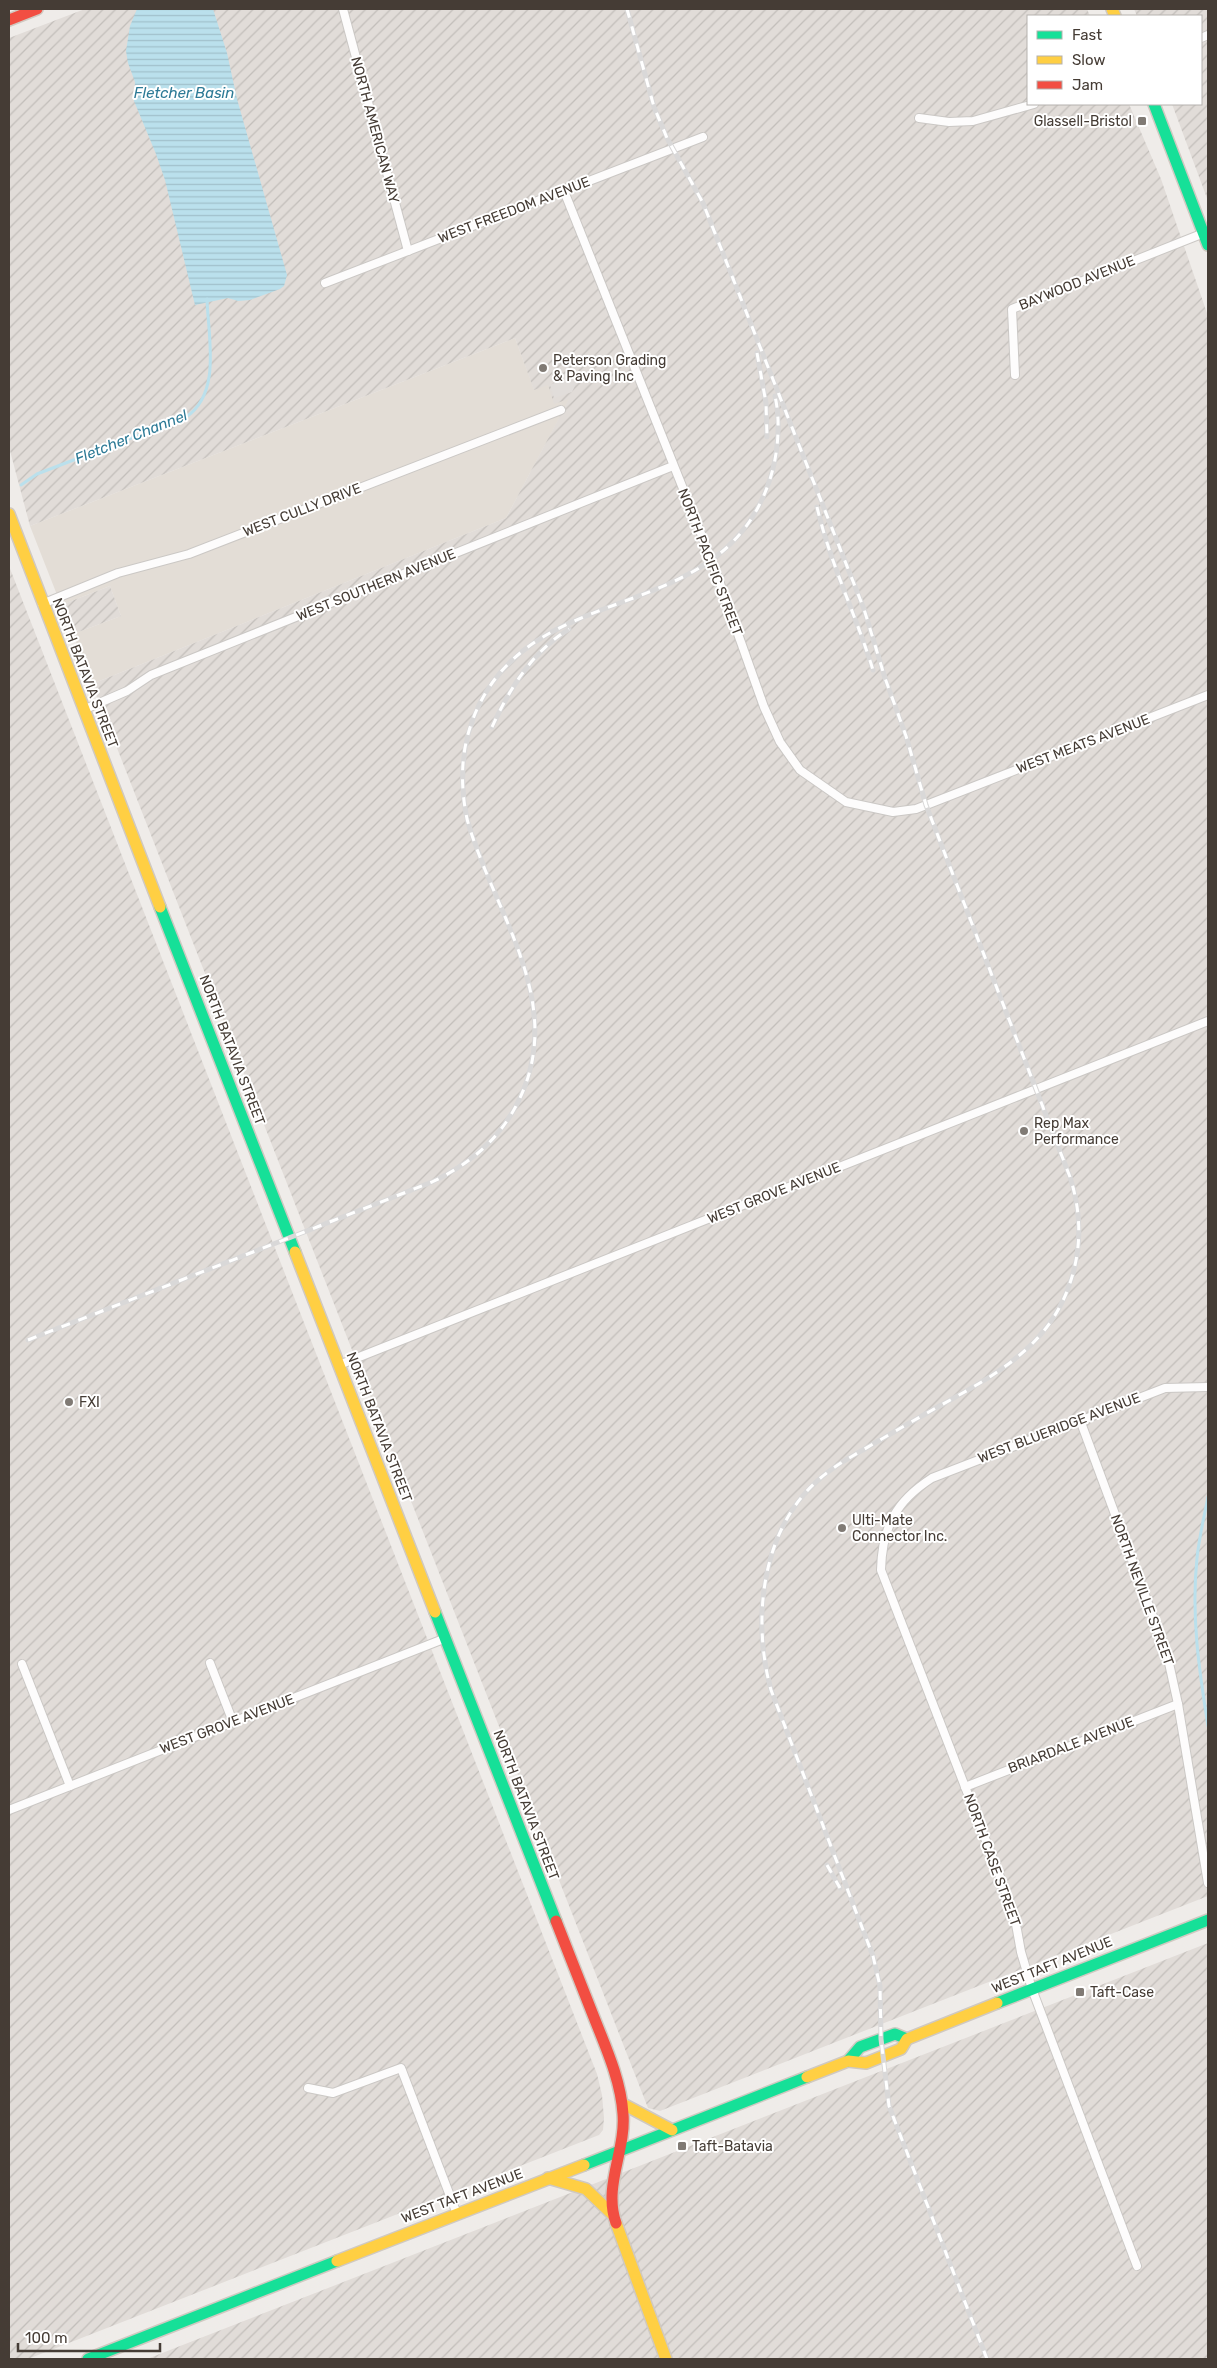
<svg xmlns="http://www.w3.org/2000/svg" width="1217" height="2368" viewBox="0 0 1217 2368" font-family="Rubik,sans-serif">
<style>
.residential{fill:#e3ddd6}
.industrial{fill:url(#industrial-furrows)}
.parking{fill:#e1ddda}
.water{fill:url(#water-rules)}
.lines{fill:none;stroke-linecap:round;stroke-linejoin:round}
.stream{stroke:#bae0ec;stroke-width:3}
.street-casing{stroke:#cbc8c5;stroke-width:10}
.fast-casing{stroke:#d0c9c1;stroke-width:14}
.slow-casing{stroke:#d0c9c1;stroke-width:14}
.jam-casing{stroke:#d0c9c1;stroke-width:14}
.street{stroke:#fdfcfc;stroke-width:8}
.fast{stroke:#16e098;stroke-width:11}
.slow{stroke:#ffcf43;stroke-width:11}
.jam{stroke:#f24e42;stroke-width:11}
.rail-casing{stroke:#d9d8d8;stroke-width:5}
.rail{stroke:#fff;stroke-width:3;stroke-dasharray:9;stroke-linecap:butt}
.poi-dot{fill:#807a74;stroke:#fff;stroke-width:2}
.labels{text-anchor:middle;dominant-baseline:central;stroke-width:4;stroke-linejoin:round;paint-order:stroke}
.poi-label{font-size:14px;fill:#453c35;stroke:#fff;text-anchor:start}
.street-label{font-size:14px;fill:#453c35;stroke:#fff}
.water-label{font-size:15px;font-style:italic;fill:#2d7a96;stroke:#fff}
</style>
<defs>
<pattern id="industrial-furrows" width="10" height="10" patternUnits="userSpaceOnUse" patternTransform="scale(1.25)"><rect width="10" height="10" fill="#e1dcd8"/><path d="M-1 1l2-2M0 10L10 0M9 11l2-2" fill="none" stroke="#c2beba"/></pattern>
<pattern id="water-rules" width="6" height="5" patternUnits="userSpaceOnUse" patternTransform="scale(1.25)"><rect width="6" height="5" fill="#bae0ec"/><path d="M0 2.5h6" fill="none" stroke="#a1c1cb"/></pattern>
</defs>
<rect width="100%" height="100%" fill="#efece9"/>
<!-- residential -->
<path class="residential" d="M515,338L534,389L548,384L570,398L506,518L92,684L73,634L121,616L110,586L61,605L30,526Z"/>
<!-- industrial -->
<g class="industrial">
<path d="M85,9H1087L1090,16H1028V104H1129L1161,179L1208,316V1896L660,2111L648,2108L92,684L506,518L569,399L554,404L548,385L534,390L515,338L30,526L9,447V38Z"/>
<path d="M1134,9H1208V201L1172,104H1201V16H1137Z"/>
<path d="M9,566L597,2074L602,2095L604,2118L603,2130L599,2135L28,2359H9Z"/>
<path d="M110,586L121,616L73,634L61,605Z"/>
<path d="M1208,1943V2359H147Z"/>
</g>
<!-- parking -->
<path class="parking" d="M576,373H581L572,392L554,398L550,385Z"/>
<!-- water -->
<path class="water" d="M137,9H213L227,53L237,99L287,275L284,286L280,289L250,300L238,301L228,298L195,305L165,180L156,154L134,101L135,82L128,63L126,51L130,26Z"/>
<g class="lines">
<!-- stream -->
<g class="stream">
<path d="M21,485L37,474L186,417C222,393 208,337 207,299"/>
<path d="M1208,1497C1204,1517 1199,1538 1197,1558C1191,1615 1199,1670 1208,1726"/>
</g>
<!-- street casing -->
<g class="street-casing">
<g id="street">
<path d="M343,9L408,251"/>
<path d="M1201,38L1208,35"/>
<path d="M919,118L949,122L973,121L1034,104"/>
<path d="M564,191L712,561L764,707L780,742L800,770L846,802L893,812L916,809L1208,695"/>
<path d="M325,283L703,137"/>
<path d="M1015,375L1012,309L1204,233"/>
<path d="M42,604L118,573L189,554L561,410"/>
<path d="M83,710L127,691L151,675L673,466"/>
<path d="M339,1365L1208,1021"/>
<path d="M1080,1420L1167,1654L1178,1704L1208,1883"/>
<path d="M210,1663L233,1722"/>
<path d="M22,1664L70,1786"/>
<path d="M965,1787L1178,1704"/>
<path d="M9,1810L446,1638"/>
<path d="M308,2088L333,2093L401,2068L457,2214"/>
<path d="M1137,2266L1032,1989L1021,1952L1014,1913L881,1570C882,1527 896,1501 932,1478L1165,1388L1208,1387"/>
</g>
</g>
<!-- fast casing -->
<g class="fast-casing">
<g id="fast">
<path d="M1154,104L1208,245"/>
<path d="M160,907L295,1252"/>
<path d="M435,1612L556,1921"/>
<path d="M997,2003L1208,1920"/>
<path d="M848,2061L860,2047L895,2034L907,2039"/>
<path d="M584,2165L807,2077"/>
<path d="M88,2359L337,2261"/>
</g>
</g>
<!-- slow casing -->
<g class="slow-casing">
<g id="slow">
<path d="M1112,9L1115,16"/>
<path d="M9,514L160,907"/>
<path d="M295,1252L435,1612"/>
<path d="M807,2077L848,2061L866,2063L901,2049L907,2039L997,2003"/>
<path d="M623,2104L672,2130"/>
<path d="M548,2178L586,2189L613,2215"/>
<path d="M616,2223L666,2359"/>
<path d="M337,2261L584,2165"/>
</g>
</g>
<!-- jam casing -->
<g class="jam-casing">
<g id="jam">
<path d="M9,20L37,9"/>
<path d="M556,1921C569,1954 582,1987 595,2020C607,2050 621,2082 623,2114C626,2150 603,2187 616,2223"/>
</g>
</g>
<!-- street -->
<use href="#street" class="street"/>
<!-- fast -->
<use href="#fast" class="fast"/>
<!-- slow -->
<use href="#slow" class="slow"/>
<!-- jam -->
<use href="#jam" class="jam"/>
<!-- rail casing -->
<g class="rail-casing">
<g id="rail">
<path d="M627,9L654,107L667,138L703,203L864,609L885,678L906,736L926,805L1070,1177C1081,1211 1082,1246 1071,1280C1052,1341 1004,1370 952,1399C925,1414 899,1429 873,1444C853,1456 833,1466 816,1482C761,1532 752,1621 771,1690L873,1956L880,1986L881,2039L889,2106L987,2359"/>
<path d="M757,353L766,403L767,437"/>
<path d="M817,507C830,563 856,615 873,670"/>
<path d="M492,727C510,688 532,652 569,629"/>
<path d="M28,1340L432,1182C468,1165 498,1141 517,1104C569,1003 494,915 467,819C459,779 461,742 479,705C542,577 720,626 769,482C778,456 781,423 775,396"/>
<path d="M827,1865L840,1888"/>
</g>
</g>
<!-- rail -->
<use href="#rail" class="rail"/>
</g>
<!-- markers -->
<g class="poi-dot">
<rect x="1137" y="116" width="10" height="10" rx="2.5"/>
<circle cx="543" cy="368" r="5"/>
<circle cx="1024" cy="1131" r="5"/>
<circle cx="69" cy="1402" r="5"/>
<circle cx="842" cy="1528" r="5"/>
<rect x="1075" y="1987" width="10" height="10" rx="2.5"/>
<rect x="677" y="2141" width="10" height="10" rx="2.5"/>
</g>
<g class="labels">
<!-- poi labels -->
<g class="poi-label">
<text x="1132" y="121" text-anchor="end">Glassell-Bristol</text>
<text x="553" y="360">Peterson Grading<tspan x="553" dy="16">&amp; Paving Inc</tspan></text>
<text x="1034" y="1123">Rep Max<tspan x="1034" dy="16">Performance</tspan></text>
<text x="79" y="1402">FXI</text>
<text x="852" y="1520">Ulti-Mate<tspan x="852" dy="16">Connector Inc.</tspan></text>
<text x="1090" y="1992">Taft-Case</text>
<text x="692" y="2146">Taft-Batavia</text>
</g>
<!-- street labels -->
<g class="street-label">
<text transform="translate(375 130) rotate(75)">NORTH AMERICAN WAY</text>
<text transform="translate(514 210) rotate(-21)">WEST FREEDOM AVENUE</text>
<text transform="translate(1077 283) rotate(-22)">BAYWOOD AVENUE</text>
<text transform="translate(302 510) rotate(-21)">WEST CULLY DRIVE</text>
<text transform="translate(710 562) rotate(69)">NORTH PACIFIC STREET</text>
<text transform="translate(376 585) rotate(-22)">WEST SOUTHERN AVENUE</text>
<text transform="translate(85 673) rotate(69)">NORTH BATAVIA STREET</text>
<text transform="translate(1083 744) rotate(-21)">WEST MEATS AVENUE</text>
<text transform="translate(232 1050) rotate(69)">NORTH BATAVIA STREET</text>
<text transform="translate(774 1193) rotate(-22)">WEST GROVE AVENUE</text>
<text transform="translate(379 1427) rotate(69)">NORTH BATAVIA STREET</text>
<text transform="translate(1059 1428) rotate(-21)">WEST BLUERIDGE AVENUE</text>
<text transform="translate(1142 1590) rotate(70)">NORTH NEVILLE STREET</text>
<text transform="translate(227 1724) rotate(-21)">WEST GROVE AVENUE</text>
<text transform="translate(1071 1745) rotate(-21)">BRIARDALE AVENUE</text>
<text transform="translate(526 1805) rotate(69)">NORTH BATAVIA STREET</text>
<text transform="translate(992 1860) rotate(70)">NORTH CASE STREET</text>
<text transform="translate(1052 1965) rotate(-22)">WEST TAFT AVENUE</text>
<text transform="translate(462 2196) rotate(-21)">WEST TAFT AVENUE</text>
</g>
<!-- water labels -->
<g class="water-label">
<text x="184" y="93">Fletcher Basin</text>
<text transform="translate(131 437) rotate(-22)">Fletcher Channel</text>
</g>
</g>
<!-- border -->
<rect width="1217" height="2368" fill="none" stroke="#453c35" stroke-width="20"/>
<!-- legend -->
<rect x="1027" y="15" width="175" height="90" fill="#ffffff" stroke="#b5b1ae"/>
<rect x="1037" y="31" width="25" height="8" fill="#16e098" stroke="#b5b1ae"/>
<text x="1072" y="40" font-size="15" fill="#453c35">Fast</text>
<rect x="1037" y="56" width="25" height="8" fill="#ffcf43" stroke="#b5b1ae"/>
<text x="1072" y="65" font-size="15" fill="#453c35">Slow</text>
<rect x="1037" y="81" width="25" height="8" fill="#f24e42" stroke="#b5b1ae"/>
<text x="1072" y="90" font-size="15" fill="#453c35">Jam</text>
<!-- scale -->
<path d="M18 2343v8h142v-8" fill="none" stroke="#453c35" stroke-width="2.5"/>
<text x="25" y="2343" font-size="15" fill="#453c35" stroke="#ffffff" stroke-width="4" paint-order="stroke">100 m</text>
</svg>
